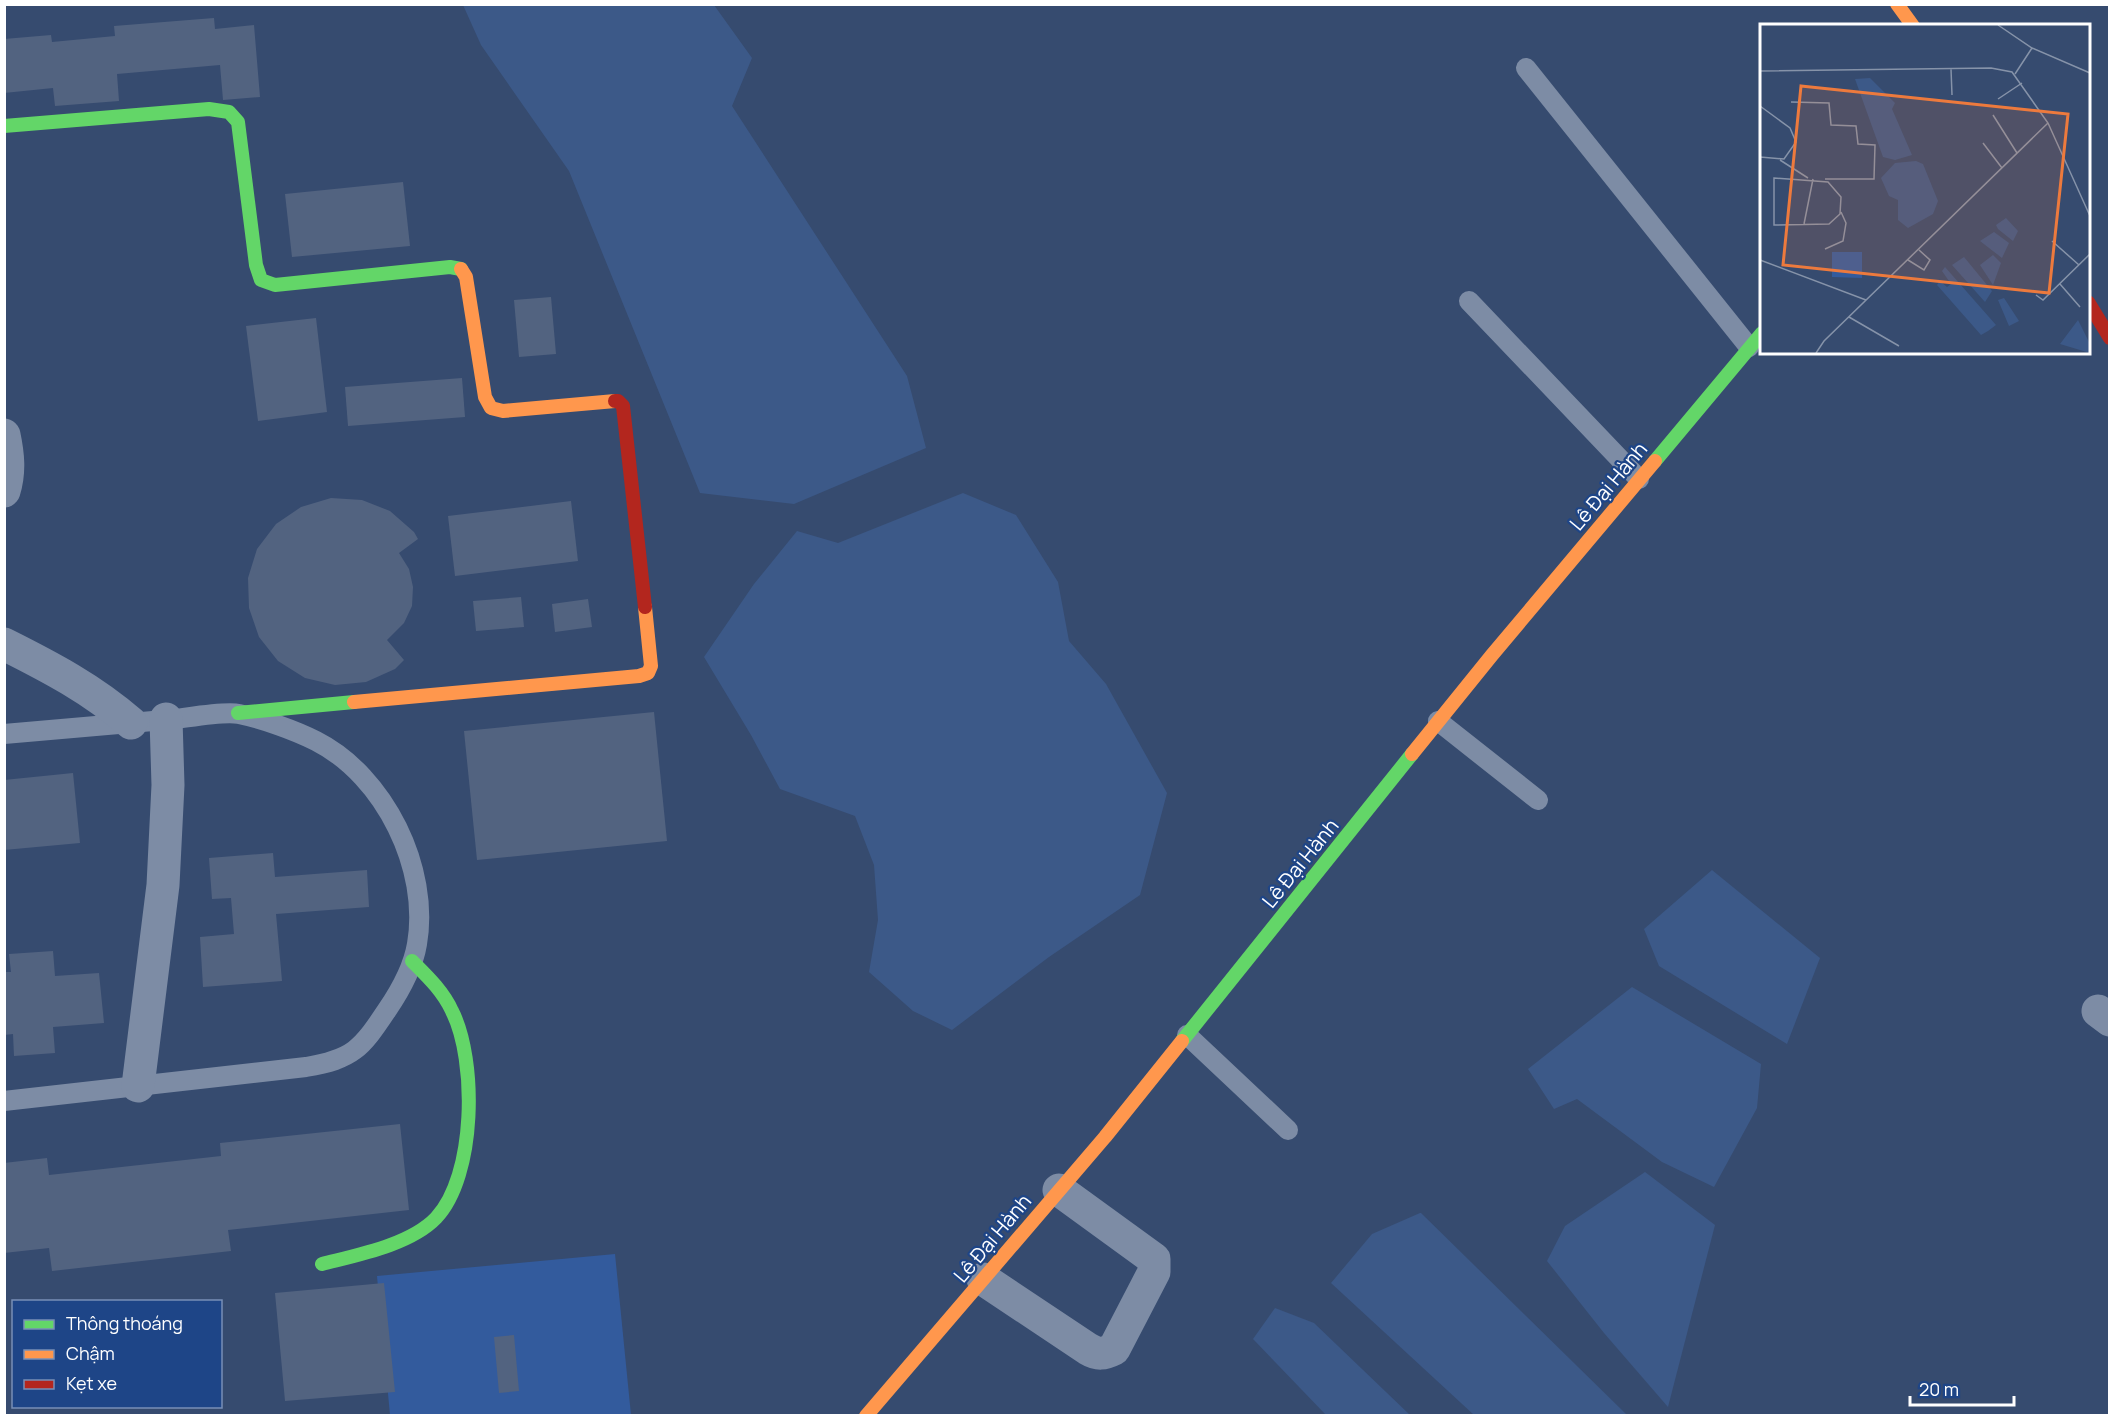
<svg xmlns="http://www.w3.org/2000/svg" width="2114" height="1420" viewBox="0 0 2114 1420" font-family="Manrope,sans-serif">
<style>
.green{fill:#335b9d}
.water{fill:#3c5988}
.building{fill:#526380}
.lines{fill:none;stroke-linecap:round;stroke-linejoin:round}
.lane{stroke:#7d8ca5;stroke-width:20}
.street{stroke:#7d8ca5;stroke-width:33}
.fast{stroke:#63d668;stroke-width:14}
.slow{stroke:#ff974d;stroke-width:14}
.jam{stroke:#b3261e;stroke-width:14}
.labels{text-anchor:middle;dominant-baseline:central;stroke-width:4.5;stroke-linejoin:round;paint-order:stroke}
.street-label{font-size:20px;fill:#fff;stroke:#1e4587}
.inset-road{fill:none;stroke:#8693a9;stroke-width:1.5}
.view{fill:#ed7a3d;fill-opacity:0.15;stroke:#ed7a3d;stroke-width:3}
.inset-edge{fill:none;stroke:#fff;stroke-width:3}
</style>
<rect width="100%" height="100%" fill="#364b6f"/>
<!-- green -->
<path class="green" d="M615,1254L631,1415H390L377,1276Z"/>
<!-- water -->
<g class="water">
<path d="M463,5H714L752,58L732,106L907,376L926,448L794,504L700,493L569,171L481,45Z"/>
<path d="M963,493L1016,515L1058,582L1069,641L1106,684L1167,793L1140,895L1049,957L952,1030L913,1011L869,972L878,920L874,865L855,816L780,789L751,735L704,657L754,584L797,531L838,543Z"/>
<path d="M1712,870L1820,958L1787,1044L1659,966L1644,929Z"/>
<path d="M1632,987L1761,1064L1757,1108L1714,1187L1662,1162L1577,1099L1554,1109L1528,1069Z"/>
<path d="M1645,1172L1715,1225L1668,1407L1604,1333L1547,1261L1565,1226Z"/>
<path d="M1420,1213H1421L1627,1415H1474L1331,1283L1372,1234Z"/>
<path d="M1275,1308L1314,1323L1410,1415H1326L1253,1339Z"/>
</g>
<!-- building -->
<g class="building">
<path d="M214,18L215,29L254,25L260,97L223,100L220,65L117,74L119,101L55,106L53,88L4,93V39L51,35L52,42L115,36L114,26Z"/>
<path d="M403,182L410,246L292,257L285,194Z"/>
<path d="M551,297L556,354L519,357L514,300Z"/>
<path d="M316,318L327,412L258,421L246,326Z"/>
<path d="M462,378L465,417L348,426L345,387Z"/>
<path d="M331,498L362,500L390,511L414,532L418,539L399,553L409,569L413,587L412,606L404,623L387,640L404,660L395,669L366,682L335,685L305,678L278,661L259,637L249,608L248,578L257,549L276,524L301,507Z"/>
<path d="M571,501L578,561L455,576L448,516Z"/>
<path d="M521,597L524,627L476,631L473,601Z"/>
<path d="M588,599L592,627L555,632L552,604Z"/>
<path d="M654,712L667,841L477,860L464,731Z"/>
<path d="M73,773L80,843L4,850V780Z"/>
<path d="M273,853L275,877L367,870L369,907L276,914L282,981L203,987L200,937L234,934L231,898L212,899L209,858Z"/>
<path d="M53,951L55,976L99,973L104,1023L53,1027L55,1053L14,1056L13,1034L4,1035V972H11L9,954Z"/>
<path d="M400,1124L409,1210L228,1230L231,1251L52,1271L49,1248L4,1253V1163L47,1158L49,1175L221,1156L220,1143Z"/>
<path d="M384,1283L395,1392L285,1401L275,1293Z"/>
<path d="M514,1335L519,1391L499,1393L494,1337Z"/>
</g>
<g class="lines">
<!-- lane -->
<g class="lane">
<path d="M1526,68L1749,347"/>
<path d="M1469,301L1639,479"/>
<path d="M1438,721L1538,800"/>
<path d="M4,734C62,729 119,724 176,719C192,717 225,711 239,714C263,719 294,730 316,741C385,776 430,869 417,944C413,968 400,991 387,1010C361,1049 353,1059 306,1067L4,1101"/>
<path d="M1187,1035L1288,1130"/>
</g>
<!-- street -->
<g class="street">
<path d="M4,435C8,454 10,472 4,491"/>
<path d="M4,644C50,667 92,689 131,723"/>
<path d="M2098,1011L2110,1020"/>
<path d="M138,1086L163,885L168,785L166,719"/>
<path d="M983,1279L1088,1349C1098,1355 1104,1354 1114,1349L1154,1272V1259L1059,1190"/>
</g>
<!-- fast -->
<g class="fast">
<path d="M4,126L209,109L229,112L238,122L256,265L261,280L275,285L450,267L461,269"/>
<path d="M1655,461L1762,333"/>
<path d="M238,713L354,702"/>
<path d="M1182,1041L1412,754"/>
<path d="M322,1264C357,1255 410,1245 436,1218C476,1176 477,1060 452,1011C443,991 427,976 412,961"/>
</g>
<!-- slow -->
<g class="slow">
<path d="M1897,4L1913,26"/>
<path d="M461,269L466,277L485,397L491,408L503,411L615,401"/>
<path d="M354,702L639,676L648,673L651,666L645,607"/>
<path d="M1412,754L1492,655L1655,461"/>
<path d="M866,1416L1105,1137L1182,1041"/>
</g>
<!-- jam -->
<g class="jam">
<path d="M2088,302L2110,338"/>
<path d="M615,401H618L623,406L645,607"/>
</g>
</g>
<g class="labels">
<!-- street labels -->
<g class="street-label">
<text transform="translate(1608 486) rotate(-50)">Lê Đại Hành</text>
<text transform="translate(1300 863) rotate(-51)">Lê Đại Hành</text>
<text transform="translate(992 1238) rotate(-50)">Lê Đại Hành</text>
</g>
</g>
<!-- overview -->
<g transform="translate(1760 24)">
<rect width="330" height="330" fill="#364b6f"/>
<path d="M72,228H102V254L72,253Z" fill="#335b9d"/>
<path d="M110,54L135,79L132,85L152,131L135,136L123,133L95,55ZM156,137L163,140L178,177L173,190L148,204L138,196V176L129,172L121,154L135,139ZM246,194L258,207L253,217L238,205L236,201ZM234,208L249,219L242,234L220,217ZM233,231L241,239L233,261L220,241ZM204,233L232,267L225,278L192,241ZM185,243L236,301L228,307L221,311L177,261L180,257L187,263L191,260L182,247ZM244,274L259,297L249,302L238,276ZM318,296L330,320V329L300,320Z" fill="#3c5988"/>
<path class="inset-road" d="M238,1L272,24L330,49M191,45L192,71M0,47L231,44L252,48L288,99L330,192M255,50L272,24M238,75L262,59M31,78L69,79L71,101L96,102L98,120L115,121L114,155H65M0,82L30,104L36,118L24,135L0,133M233,91L257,129M223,119L242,144M20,136L48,154M14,154L68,158L81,173L80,190L69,200L14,201ZM44,200L53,155M292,217L319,241M65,225L83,217L86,199L81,188M0,236L106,276M148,236L164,246L170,236L159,226M300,260L320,283M276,271L283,276L330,230M89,293L139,322M56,329L64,317L288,99"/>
<path class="view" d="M41,62L308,90L289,269L23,241Z"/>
<rect width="330" height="330" class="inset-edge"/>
</g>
<!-- border -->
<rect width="2114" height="1420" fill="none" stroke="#ffffff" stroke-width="12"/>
<!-- legend -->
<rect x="12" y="1300" width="210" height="108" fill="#1e4587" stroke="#788fb7" stroke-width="1.5"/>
<rect x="24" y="1320" width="30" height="9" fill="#63d668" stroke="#788fb7" stroke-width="1.5"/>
<text x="66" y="1330" font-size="18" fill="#ffffff">Thông thoáng</text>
<rect x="24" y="1350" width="30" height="9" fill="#ff974d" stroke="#788fb7" stroke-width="1.5"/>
<text x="66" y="1360" font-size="18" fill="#ffffff">Chậm</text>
<rect x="24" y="1380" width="30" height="9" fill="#b3261e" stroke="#788fb7" stroke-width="1.5"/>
<text x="66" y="1390" font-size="18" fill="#ffffff">Kẹt xe</text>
<!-- scale -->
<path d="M1910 1396v9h104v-9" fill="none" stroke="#ffffff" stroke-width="3"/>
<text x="1919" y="1396" font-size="18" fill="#ffffff" stroke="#1e4587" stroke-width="4.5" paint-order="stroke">20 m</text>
</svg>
